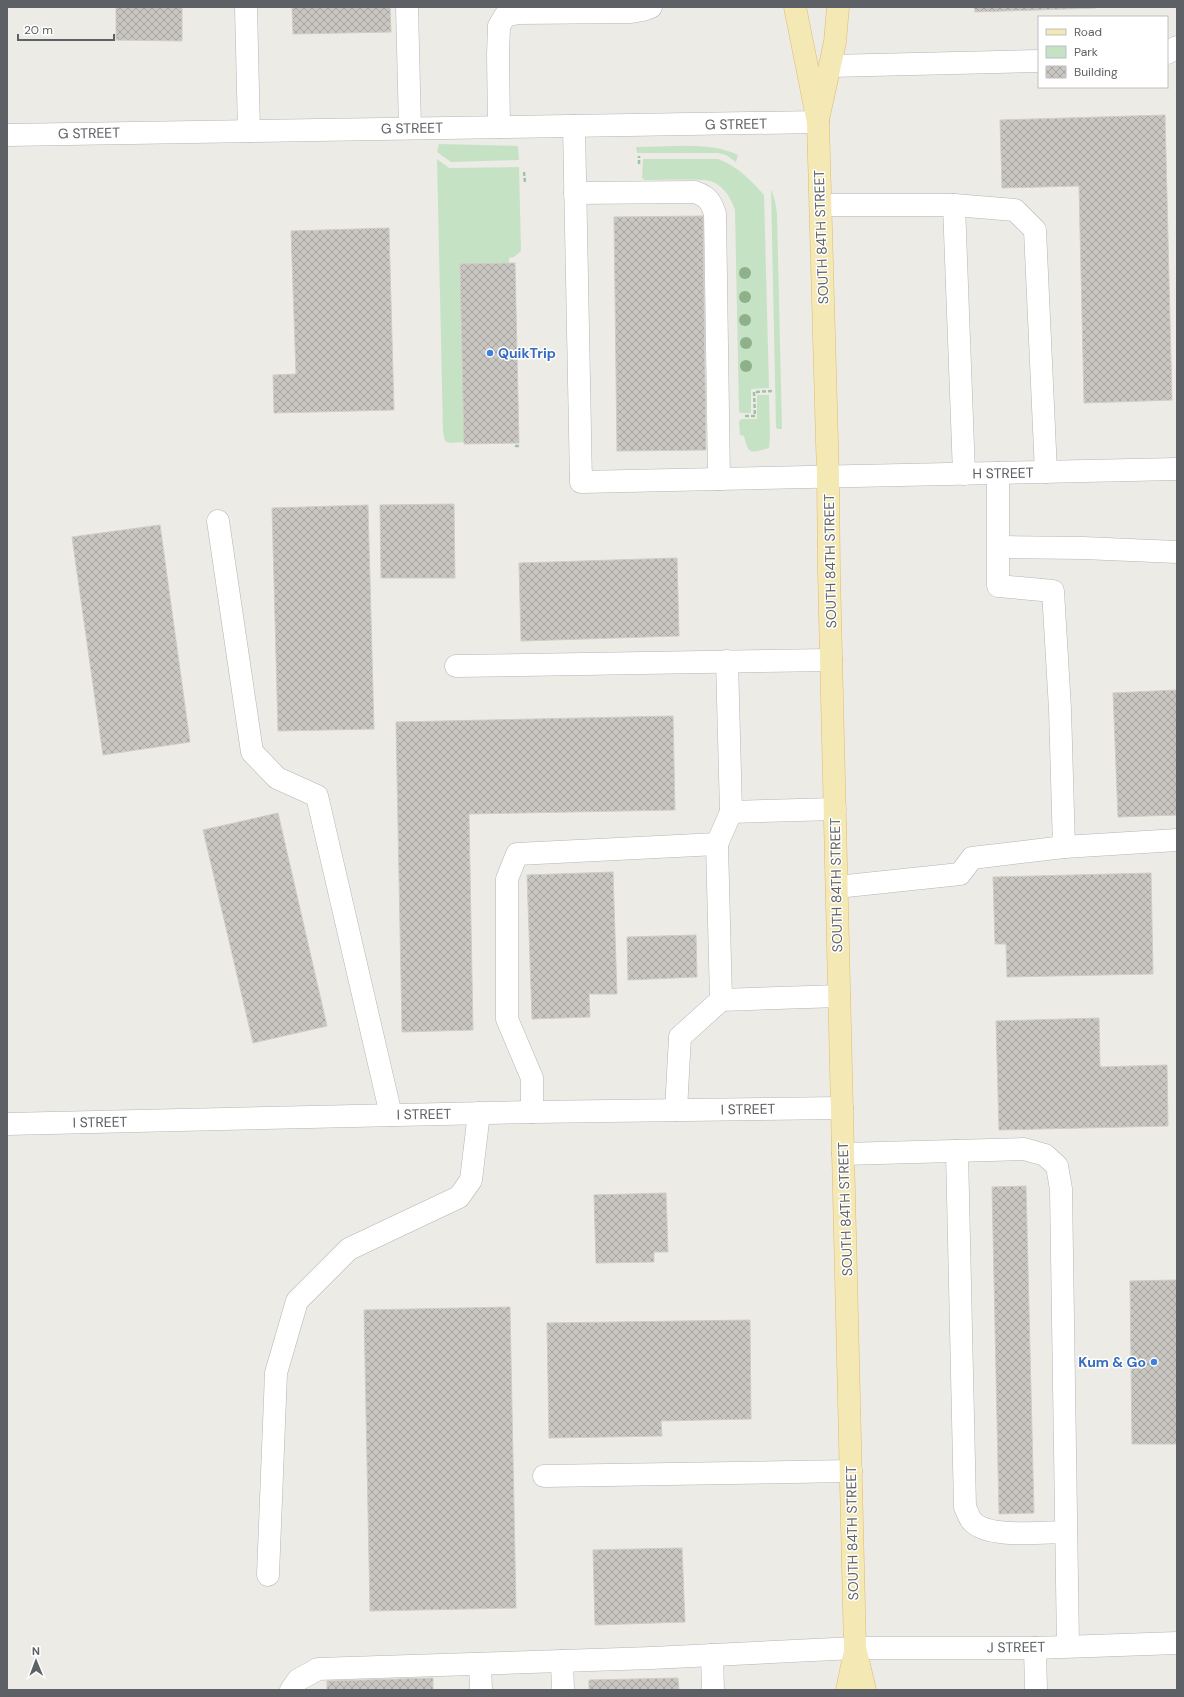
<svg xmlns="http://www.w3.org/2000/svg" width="1184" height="1697" viewBox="0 0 1184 1697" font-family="'DM Sans',sans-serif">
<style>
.green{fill:#c6e2c5}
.building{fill:url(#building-cross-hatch);stroke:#d1cdc5}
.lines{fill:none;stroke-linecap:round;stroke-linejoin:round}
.minor-casing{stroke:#b3b5b8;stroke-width:23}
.major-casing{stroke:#dfbb6d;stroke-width:23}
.path{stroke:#9fc2a8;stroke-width:2.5;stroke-dasharray:4 2;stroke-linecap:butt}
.minor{stroke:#fff;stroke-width:22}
.major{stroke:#f4e8b4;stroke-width:22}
.tree{fill:#8eb08b}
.shop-dot{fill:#3f7fe0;stroke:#fff;stroke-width:1.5}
.labels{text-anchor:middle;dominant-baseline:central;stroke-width:3;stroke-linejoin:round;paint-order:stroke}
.street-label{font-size:14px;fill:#5d6064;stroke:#fff}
.shop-label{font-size:14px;font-weight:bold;fill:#366cbe;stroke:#fff;text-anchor:start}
</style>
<defs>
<pattern id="building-cross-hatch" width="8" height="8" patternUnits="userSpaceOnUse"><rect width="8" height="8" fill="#c9c6c2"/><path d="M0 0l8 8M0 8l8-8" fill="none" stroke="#a6a4a1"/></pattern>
</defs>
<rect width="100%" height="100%" fill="#edebe6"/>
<!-- green -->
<g class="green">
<path d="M439,144L518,146L519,160L451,162L437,152Z"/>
<path d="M636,147C668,147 710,141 738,155L736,162L726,155L718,153H637Z"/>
<path d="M437,159L449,168L519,167L521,251L514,257L509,258V263L464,442L450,443L445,441L443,432Z"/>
<path d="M643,159H718C736,165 752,181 764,195L769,388L751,389V413H740L739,411L735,210C731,199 725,187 713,182C706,178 657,180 645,180L642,178Z"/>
<path d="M771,189L775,201L777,214L782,429H777L776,427Z"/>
<path d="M757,395H769L770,435L769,448C751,452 749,457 744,436L740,435L739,422L741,419H757Z"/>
</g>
<!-- building -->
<g class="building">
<path d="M116,7H182V41L116,40Z"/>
<path d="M292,7H390L391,32L293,34Z"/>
<path d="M974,7H1096V8L975,12Z"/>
<path d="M1165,115L1172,400L1084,403L1079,186L1002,188L1000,120Z"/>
<path d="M703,216L706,450L617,451L614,217Z"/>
<path d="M389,228L394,410L274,413L273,375L296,374L291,231Z"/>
<path d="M515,263L519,443L464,444L460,264Z"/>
<path d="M454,504L455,578H381L380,505Z"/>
<path d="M368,505L374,729L278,731L272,508Z"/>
<path d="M160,525L190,742L103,755L72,537Z"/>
<path d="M677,558L679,636L521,641L519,563Z"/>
<path d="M1177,690V815L1118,817L1113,693Z"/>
<path d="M673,716L675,810L469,814L473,1030L402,1032L396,722Z"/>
<path d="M278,813L327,1026L253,1043L203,830Z"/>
<path d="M613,872L617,994H589L590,1017L532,1019L527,875Z"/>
<path d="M1151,873L1153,974L1007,977L1006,944H995L993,877Z"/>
<path d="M696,935L697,977L628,980L627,937Z"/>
<path d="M1099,1018L1100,1067L1167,1065L1168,1126L999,1130L996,1021Z"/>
<path d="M1026,1186L1034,1513L999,1514L992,1187Z"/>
<path d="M666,1193L668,1252H654V1262L596,1263L594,1195Z"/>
<path d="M1177,1280V1444H1132L1130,1281Z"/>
<path d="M510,1307L516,1608L370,1611L364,1310Z"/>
<path d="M750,1320L751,1419L661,1421L662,1436L549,1438L547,1323Z"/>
<path d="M682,1548L685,1622L595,1625L593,1550Z"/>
<path d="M433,1678V1690H327V1681Z"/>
<path d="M678,1678L679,1690H589V1680Z"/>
</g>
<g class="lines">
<!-- minor casing -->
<g class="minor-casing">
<g id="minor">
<path d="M246,7L249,131"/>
<path d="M407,7L410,128"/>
<path d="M1167,53L1177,47"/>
<path d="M830,66L1039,61"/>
<path d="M574,126L581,482L1177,469"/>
<path d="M499,127L498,54L499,26L505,16L518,13L631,12L643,10L651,7"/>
<path d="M7,135L818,122"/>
<path d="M575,193L695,192C708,197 711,201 715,214L719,479"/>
<path d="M821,205H954L1015,210L1035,230L1046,472"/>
<path d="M954,205L964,474"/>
<path d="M218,521L252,752L277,778L317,796L391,1115"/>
<path d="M999,547L1083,548L1177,552"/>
<path d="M727,661L731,812L835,809"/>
<path d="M456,666L831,660"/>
<path d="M731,812L717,844L721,1000L839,996"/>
<path d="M1064,847L1177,840"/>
<path d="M837,887L960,874L972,858L1064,847L1060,709L1053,591L998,586V473"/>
<path d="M676,1110L680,1037L721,1000"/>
<path d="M532,1112V1078L507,1019V879L517,854L717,844"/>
<path d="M7,1124L532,1112L842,1108"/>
<path d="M957,1151L965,1507C967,1511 969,1518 972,1521C987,1539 1044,1532 1066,1532"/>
<path d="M843,1154L1024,1149L1045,1155L1057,1166L1061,1189L1068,1646"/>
<path d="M544,1476L851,1471"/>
<path d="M268,1575L276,1373L297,1301L349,1249L459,1197L471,1180L479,1113"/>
<path d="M1035,1648L1036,1690"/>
<path d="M712,1655L713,1690"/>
<path d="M562,1661L563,1690"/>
<path d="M480,1664L481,1690"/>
<path d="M291,1690L298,1680L318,1669L652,1658L855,1648H1035L1177,1643"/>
</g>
</g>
<!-- major casing -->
<g class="major-casing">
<g id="major">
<path d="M795,7L818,122L828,477L829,573L855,1648L865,1690"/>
<path d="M819,115L835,42L838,7"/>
<path d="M847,1690L854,1656"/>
</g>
</g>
<!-- path -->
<g class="path">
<path d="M639,164V156"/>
<path d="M524,172L525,183"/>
<path d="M745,416H755L754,392L772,391"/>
<path d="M515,446H519"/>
</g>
<!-- minor -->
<use href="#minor" class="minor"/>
<!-- major -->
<use href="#major" class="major"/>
</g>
<!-- trees -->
<g class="tree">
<circle cx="745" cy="273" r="6"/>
<circle cx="745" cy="297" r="6"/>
<circle cx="745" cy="320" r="6"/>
<circle cx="746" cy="343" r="6"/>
<circle cx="746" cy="366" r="6"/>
</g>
<!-- markers -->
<g class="shop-dot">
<circle cx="490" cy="353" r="4"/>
<circle cx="1154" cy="1362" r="4"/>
</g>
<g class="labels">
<!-- street labels -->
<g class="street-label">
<text transform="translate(736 124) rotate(-1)">G STREET</text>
<text transform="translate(412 128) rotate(-1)">G STREET</text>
<text transform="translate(89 133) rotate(-1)">G STREET</text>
<text transform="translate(821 237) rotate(-92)">SOUTH 84TH STREET</text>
<text transform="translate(1003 473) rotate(-1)">H STREET</text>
<text transform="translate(830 561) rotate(-91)">SOUTH 84TH STREET</text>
<text transform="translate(836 885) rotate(-91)">SOUTH 84TH STREET</text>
<text transform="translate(748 1109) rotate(-1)">I STREET</text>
<text transform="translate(424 1114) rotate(-1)">I STREET</text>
<text transform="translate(100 1122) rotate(-1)">I STREET</text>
<text transform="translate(845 1209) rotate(-92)">SOUTH 84TH STREET</text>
<text transform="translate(852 1533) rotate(-91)">SOUTH 84TH STREET</text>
<text transform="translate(1016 1647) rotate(-1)">J STREET</text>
</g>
<!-- shop labels -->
<g class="shop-label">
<text x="498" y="353">QuikTrip</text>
<text x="1146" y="1362" text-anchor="end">Kum &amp; Go</text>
</g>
</g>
<!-- border -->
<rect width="1184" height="1697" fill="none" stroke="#5d6064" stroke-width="16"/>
<!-- legend -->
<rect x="1038" y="16" width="130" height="72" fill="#ffffff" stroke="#bebfc1"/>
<rect x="1046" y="29" width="20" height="6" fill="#f4e8b4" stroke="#bebfc1"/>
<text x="1074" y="36" font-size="12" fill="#5d6064">Road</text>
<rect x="1046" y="46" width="20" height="12" fill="#c6e2c5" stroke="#bebfc1"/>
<text x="1074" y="56" font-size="12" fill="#5d6064">Park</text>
<rect x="1046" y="66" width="20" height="12" fill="url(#building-cross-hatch)" stroke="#bebfc1"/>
<text x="1074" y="76" font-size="12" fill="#5d6064">Building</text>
<!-- north arrow -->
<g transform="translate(36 1661) rotate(359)" stroke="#ffffff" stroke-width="3" paint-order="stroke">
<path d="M0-3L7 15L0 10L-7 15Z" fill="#5d6064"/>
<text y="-6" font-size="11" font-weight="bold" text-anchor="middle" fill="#5d6064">N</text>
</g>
<!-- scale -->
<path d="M18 34v6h96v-6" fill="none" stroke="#5d6064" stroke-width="2"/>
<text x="24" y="34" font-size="12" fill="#5d6064" stroke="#ffffff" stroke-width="3" paint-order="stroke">20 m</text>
</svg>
